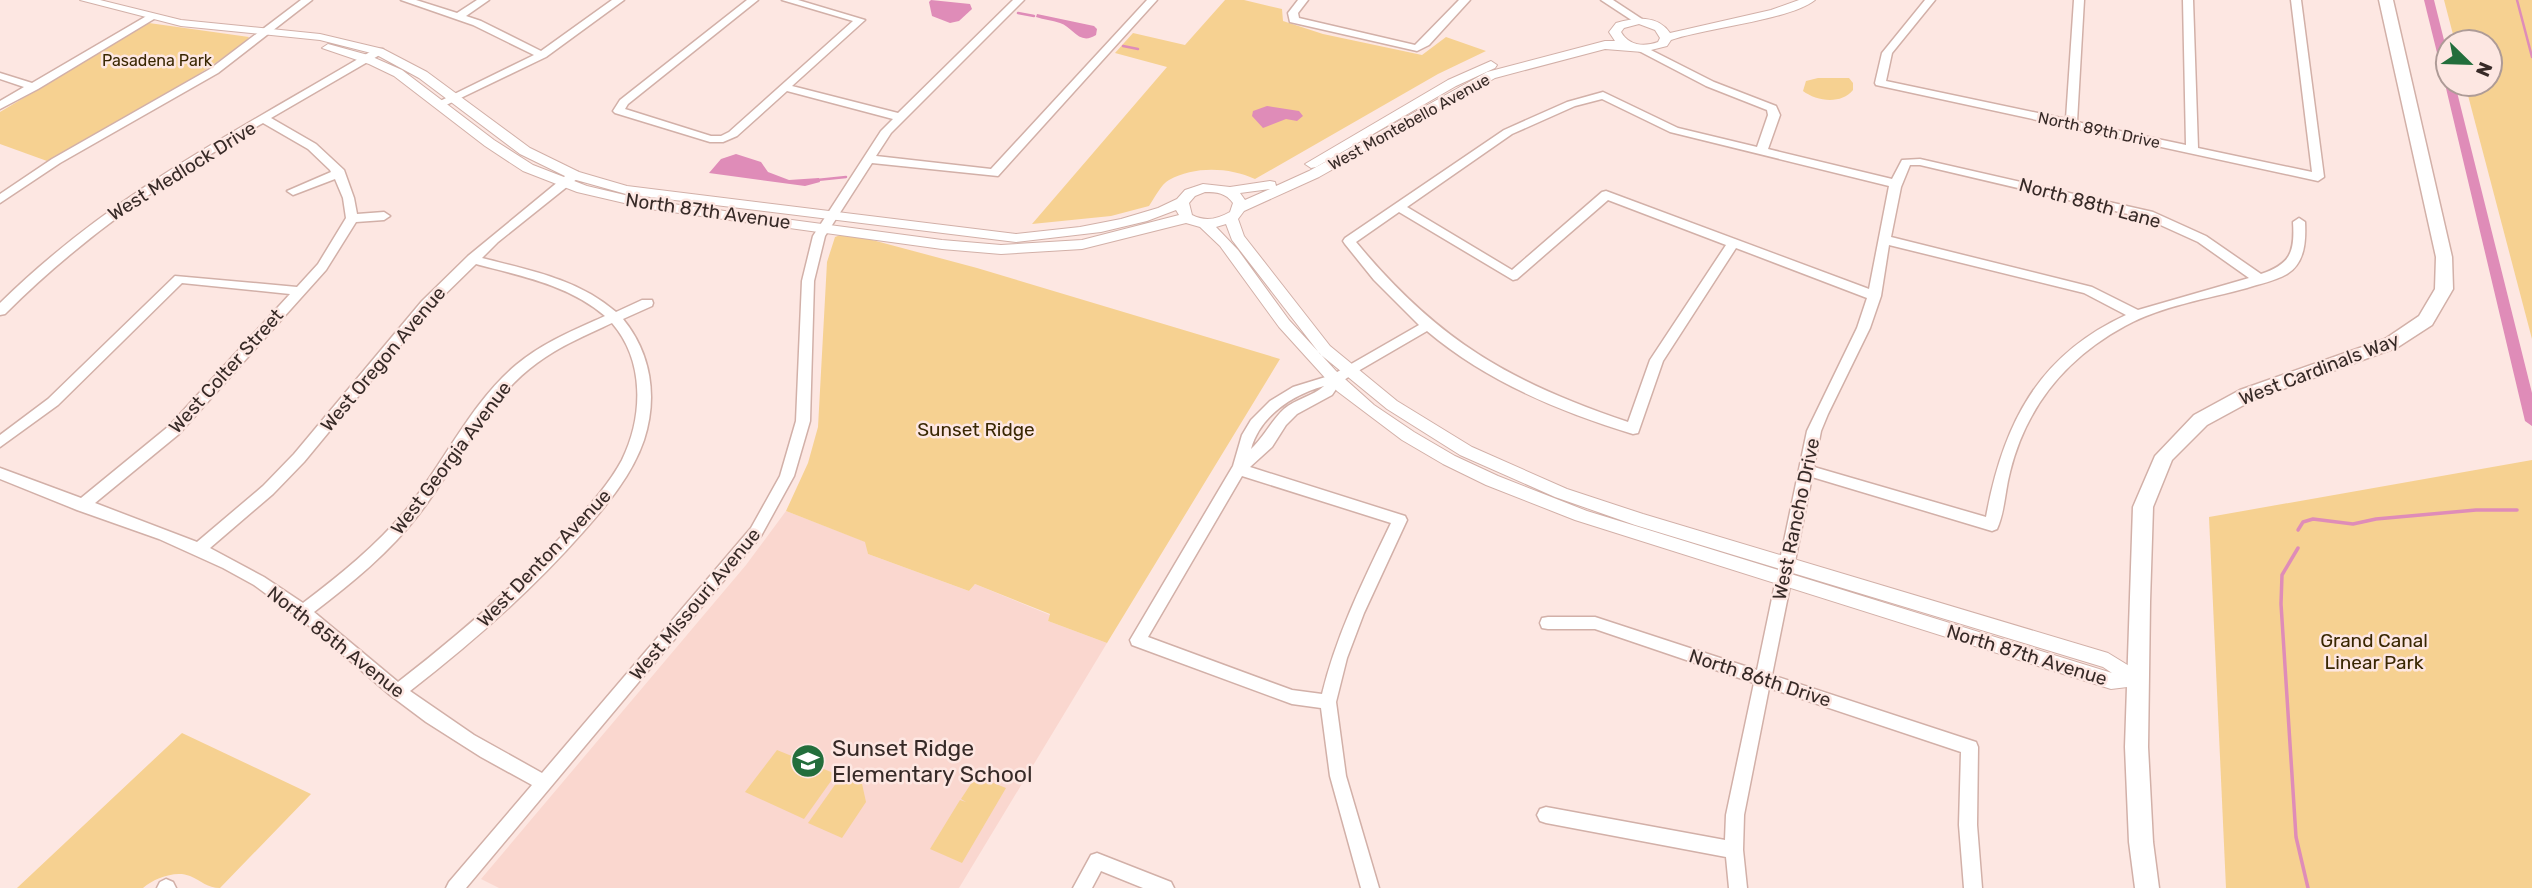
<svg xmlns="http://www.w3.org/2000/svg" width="2532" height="888" viewBox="0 0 2532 888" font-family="Rubik,sans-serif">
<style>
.built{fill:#fad7cf}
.green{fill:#f6d191}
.water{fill:#df8cb8}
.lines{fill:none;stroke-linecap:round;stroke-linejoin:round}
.stream-far1{stroke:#df8cb8;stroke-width:2.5}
.stream{stroke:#df8cb8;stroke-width:3.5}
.canal{fill:#df8cb8;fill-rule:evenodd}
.minor-casing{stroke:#d2b0a8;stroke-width:3}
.tertiary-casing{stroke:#d2b0a8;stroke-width:2}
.secondary-casing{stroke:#d2b0a8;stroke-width:3}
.minor{fill:#fff;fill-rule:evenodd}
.tertiary{fill:#fff;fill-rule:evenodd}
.secondary{fill:#fff;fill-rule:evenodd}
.labels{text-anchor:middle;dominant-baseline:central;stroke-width:5;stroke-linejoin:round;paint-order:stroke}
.far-park-label{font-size:16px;fill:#392702;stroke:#fde7e2}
.far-street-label{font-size:16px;fill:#372a27;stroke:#fde7e2}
.street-label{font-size:19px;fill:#372a27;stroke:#fde7e2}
.park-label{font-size:19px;fill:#392702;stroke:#fde7e2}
.near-poi-label{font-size:23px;fill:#372a27;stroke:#fde7e2;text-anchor:start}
</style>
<rect width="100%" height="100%" fill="#fde7e2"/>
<!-- built -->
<path class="built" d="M786,511L866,542L868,554L969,591L975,584L1050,615L1048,621L1107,643L959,888H499L481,879L746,565Z"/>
<!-- green -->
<g class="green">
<path d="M1225,0H1244L1282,9L1283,21L1323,34L1422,55L1446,37L1486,51L1438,74L1255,179C1229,167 1194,166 1169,180C1161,184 1154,199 1149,206L1111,216L1032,224L1167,67L1115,53L1133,33L1185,45Z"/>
<path d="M2444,0H2532V339L2465,84H2490V42H2455Z"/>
<path d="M149,23L249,37L246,42L183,85L47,161L0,144V112Z"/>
<path d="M1818,78H1849L1853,83V90C1841,105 1816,101 1803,91L1806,81Z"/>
<path d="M846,233L977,268L1280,359L1107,643L1048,621L1050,614L975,584L969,591L868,554L865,542L786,511L808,463L818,427L827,262L835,237Z"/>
<path d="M2532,460V888H2226L2209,517Z"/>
<path d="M182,733L311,794L220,888C207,888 202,881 190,876C176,870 154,878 143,888H17Z"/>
<path d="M777,750L836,774L804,819L745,792Z"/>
<path d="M844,772L861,779L866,802L842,838L808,823Z"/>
<path d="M976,776L1006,788L962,863L930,849L960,800L966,802L961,799Z"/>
</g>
<!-- water -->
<g class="water">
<path d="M931,0L970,4L972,9L959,21L950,23L932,16L929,2Z"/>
<path d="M1037,14L1094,26L1097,29L1096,35C1079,46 1073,27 1060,23C1052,20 1044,20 1036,17Z"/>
<path d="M1267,106L1299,111L1303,116L1297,121L1286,119L1263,128L1252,116L1253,111Z"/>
<path d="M736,154L761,162L768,172L789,180L819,178L820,182L805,186L709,173L721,159Z"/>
</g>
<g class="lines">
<!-- stream-far1 -->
<g class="stream-far1">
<path d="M2517,0L2532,57"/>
<path d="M1018,13L1034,16"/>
<path d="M1123,46L1138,49"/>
<path d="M817,180L846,177"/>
</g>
<!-- stream -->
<g class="stream">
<path d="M2298,530L2303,522L2313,519L2353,524L2376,519L2476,510H2517"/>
<path d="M2298,548L2282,575L2281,604L2296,837L2308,888"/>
</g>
<!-- canal -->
<g class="canal">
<path d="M2424,0H2434L2448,56V80L2443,77Z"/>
<path d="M2448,81V84H2455L2532,393V426L2525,421L2445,84Z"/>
</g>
<!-- minor casing -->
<g class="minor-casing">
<g id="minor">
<path d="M301,0H312L218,73L60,163L0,203V194L52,159L210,69Z"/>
<path d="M401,0H416L457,13L477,0H489L466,16L481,21L541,51L612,0H624L546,57L440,108L436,107V103L534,55L473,25Z"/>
<path d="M747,0H758L628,104L625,109L711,136H721L729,132L853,21L782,0H798L865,20L792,86L898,113L1013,0H1024L891,133L876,156L991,169L1147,0H1157L998,176L872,163L825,236L814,281L810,421L794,476L761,536L466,888H446L449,882L532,785L481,757L426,722L390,695L307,624L254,585L223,568L159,539L77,510L0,479V468L81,498L169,426L290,294L182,283L58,405L0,447V435L48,399L175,276L297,287L318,264L346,218L343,198L335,179L293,195L287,191L331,172L330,170L308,149L263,123C169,177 82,237 5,314L0,315V303C113,192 241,129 375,49H383V53L271,118L316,144L344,170L354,198L357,214L384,212L390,216L384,220L356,222L326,270L179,434L95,503L197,542L263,486L294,454L422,301L468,256L570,172H578V178L498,242L482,258C529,270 578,279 616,312L642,300H652L653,303L652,306L623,319C651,353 658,397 644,440C632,475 607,505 583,532C531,591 472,643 410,691L474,735L542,773L751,528L780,476L796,421L802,281L813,236L881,131L893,119L787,91L737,136L723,142H710L615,113L613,111L620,100ZM476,264C521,276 569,285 605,316C574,330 542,343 516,365C470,404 444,463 406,510C376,546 340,575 303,603L264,577L210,548L273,494L304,462L432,307ZM612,323C645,361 643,417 622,460C609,484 591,504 573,524C520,582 460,634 398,682L314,612C352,583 390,552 419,514C458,464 485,401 537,363C560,346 586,335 612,323Z"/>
<path d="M1298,0H1308L1298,13L1299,18L1415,45L1459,0H1470L1429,45L1417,51L1290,22L1288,13Z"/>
<path d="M1601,0H1613L1645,21L1636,23Z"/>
<path d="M1925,0H1935L1892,53L1886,81L2066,119L2074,0H2084L2077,122L2186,145L2183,0H2193L2198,148L2312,172L2291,0H2301L2324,177L2318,181L1876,85L1875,83L1882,53Z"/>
<path d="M150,14L155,17L154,19L38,89L0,109V101L24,87L0,79V73L32,83Z"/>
<path d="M1643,46L1714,82L1776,106L1780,115L1768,149L1892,179L1902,160L1920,159L2153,212L2206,236L2261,274C2290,264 2295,253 2293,222L2299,218L2305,222C2306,241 2305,263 2287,274C2275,281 2259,284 2247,288C2207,299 2161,306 2125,326C2066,358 2026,407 2010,472C2005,490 2005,512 1997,529L1992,531L1812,477L1772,675L1976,742L1978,747L1977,825L1982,888H1964L1959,825L1961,752L1769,688L1744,815L1743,850L1747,888H1729L1726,857L1546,823L1540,821L1537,815L1540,809L1546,807L1725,840L1726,815L1754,683L1595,629H1548L1542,628L1540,623L1542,618L1548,617H1595L1757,670L1807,431L1857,328L1867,298L1736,248L1663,361L1638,433L1633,434C1560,412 1486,381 1427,331L1353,374L1341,382L1332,395L1297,414L1286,425L1272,447L1250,467L1405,516L1407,520L1364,613L1347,658L1336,702L1346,776L1379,888H1361L1330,776L1321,708L1292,704L1132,645L1130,640L1233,466L1242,435L1251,420L1270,401L1293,387L1332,375L1419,325L1374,280L1345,244L1343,241L1345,238L1504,130L1567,102L1603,92L1678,128L1757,147L1768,115L1767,110L1706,86L1639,51V47ZM1602,99L1670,132L1889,186L1869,289L1606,191L1602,192L1512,270L1407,207L1512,134L1575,106ZM1910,165H1920L2145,218L2198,242L2249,278L2138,310L2092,287L1891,237L1901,187ZM1608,200L1726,245L1650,360L1628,422C1509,382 1437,340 1356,242L1399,212L1513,280L1517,279ZM1889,245L2084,293L2126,315C2037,356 2003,425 1986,517L1814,467L1821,431L1828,414L1870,328L1881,296ZM1324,386C1313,396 1296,399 1284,409C1271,421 1264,437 1251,449C1260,416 1292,395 1324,386ZM1242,476L1391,523C1364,579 1337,633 1322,694L1292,690L1148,637Z"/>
<path d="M1097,853L1171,882L1174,888H1143L1101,871L1092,888H1073L1091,855Z"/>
<path d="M166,879L173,882L176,888H157L160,882Z"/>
</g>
</g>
<!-- tertiary casing -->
<g class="tertiary-casing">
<g id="tertiary">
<path d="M80,0H100L181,20L320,34L383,49L427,72L530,148L579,172L627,186L1016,234L1080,227L1121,219L1158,208L1177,199L1185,190L1203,184L1230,187L1270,181L1275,182L1276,186L1309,171L1487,72L1605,41H1615L1609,32L1616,23C1635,18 1657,14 1670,33L1771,10L1799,0H1815C1790,20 1706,28 1671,40L1667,46L1643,52L1605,49L1495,78L1319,177L1244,211L1238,219L1244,236L1330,346L1397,401L1472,447L1567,489L1643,514L2108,653L2144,675L2147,680L2144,685L2111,689L1575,520L1486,485L1443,464L1402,440L1337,391L1279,327L1220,246L1200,227L1186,223L1082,249L1001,254L942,249L650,209L577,192L523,171L485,146L394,76L369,64L322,48L328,44L368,55L402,70L494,140L533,165L587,186L650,201L942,240L1001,245L1082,240L1179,215L1176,210L1147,221L1101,232L1016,242L626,194L569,178L520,154L419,78L375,54L320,40L181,26ZM1639,24L1655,30L1660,38L1658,42C1644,47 1629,46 1621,32L1624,28ZM1270,189L1245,200L1240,193ZM1205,192C1217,192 1226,193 1233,203L1230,212C1218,219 1205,222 1192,215L1189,203L1195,196ZM1226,224L1232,240L1320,354L1387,409L1460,455L1555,497L1635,525L2103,667L2112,673L1587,511L1498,476L1455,456L1414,432L1374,405L1336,371L1289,320L1238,250L1216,227Z"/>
<path d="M1491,61L1497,65L1495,68L1456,86L1316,167L1311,168L1305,164L1448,80Z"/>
</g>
</g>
<!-- secondary casing -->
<g class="secondary-casing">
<path id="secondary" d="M2379,0H2393L2452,257L2453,289L2432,325L2398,347L2253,400L2207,425L2172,460L2153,507L2150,602L2148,747L2153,842L2159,888H2135L2129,842L2125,747L2133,507L2155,456L2194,415L2240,390L2385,339L2419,316L2435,289L2436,257Z"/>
</g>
<!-- minor -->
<use href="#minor" class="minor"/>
<!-- tertiary -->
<use href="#tertiary" class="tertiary"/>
<!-- secondary -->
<use href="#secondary" class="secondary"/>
</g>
<!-- icons -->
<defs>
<g id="school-disc" transform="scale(1.75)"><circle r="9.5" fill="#236e3c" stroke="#fde7e2"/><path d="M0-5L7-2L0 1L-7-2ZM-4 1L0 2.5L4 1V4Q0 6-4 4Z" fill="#fff"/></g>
</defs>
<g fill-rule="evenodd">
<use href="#school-disc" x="808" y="761"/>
</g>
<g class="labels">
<!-- far-park labels -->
<g class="far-park-label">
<text x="157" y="60">Pasadena Park</text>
</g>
<!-- far-street labels -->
<g class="far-street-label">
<text transform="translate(1409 122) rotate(-29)">West Montebello Avenue</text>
<text transform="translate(2099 130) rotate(12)">North 89th Drive</text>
</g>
<!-- street labels -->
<g class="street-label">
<text transform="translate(182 171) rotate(-32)">West Medlock Drive</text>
<text transform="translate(2090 203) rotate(15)">North 88th Lane</text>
<text transform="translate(708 211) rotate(8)">North 87th Avenue</text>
<text transform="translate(383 359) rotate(-50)">West Oregon Avenue</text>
<text transform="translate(2319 369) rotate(-21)">West Cardinals Way</text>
<text transform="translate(226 371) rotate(-48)">West Colter Street</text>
<text transform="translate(451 458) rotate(-53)">West Georgia Avenue</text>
<text transform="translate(1796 519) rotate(-78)">West Rancho Drive</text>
<text transform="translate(544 558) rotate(-46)">West Denton Avenue</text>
<text transform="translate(695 604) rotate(-50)">West Missouri Avenue</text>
<text transform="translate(336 642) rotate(38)">North 85th Avenue</text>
<text transform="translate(2027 655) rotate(17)">North 87th Avenue</text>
<text transform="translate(1760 678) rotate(18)">North 86th Drive</text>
</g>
<!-- park labels -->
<g class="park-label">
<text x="976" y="429">Sunset Ridge</text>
<text x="2374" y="640">Grand Canal<tspan x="2374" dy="22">Linear Park</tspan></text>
</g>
<!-- near-poi labels -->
<g class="near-poi-label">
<text x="832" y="748">Sunset Ridge<tspan x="832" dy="26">Elementary School</tspan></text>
</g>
</g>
<!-- north arrow -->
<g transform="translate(2469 63) rotate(113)"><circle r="33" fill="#fde7e2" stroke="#ae9b97" stroke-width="2"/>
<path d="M0-5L12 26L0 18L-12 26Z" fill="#236e3c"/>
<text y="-10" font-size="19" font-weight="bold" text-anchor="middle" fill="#372a27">N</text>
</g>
</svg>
